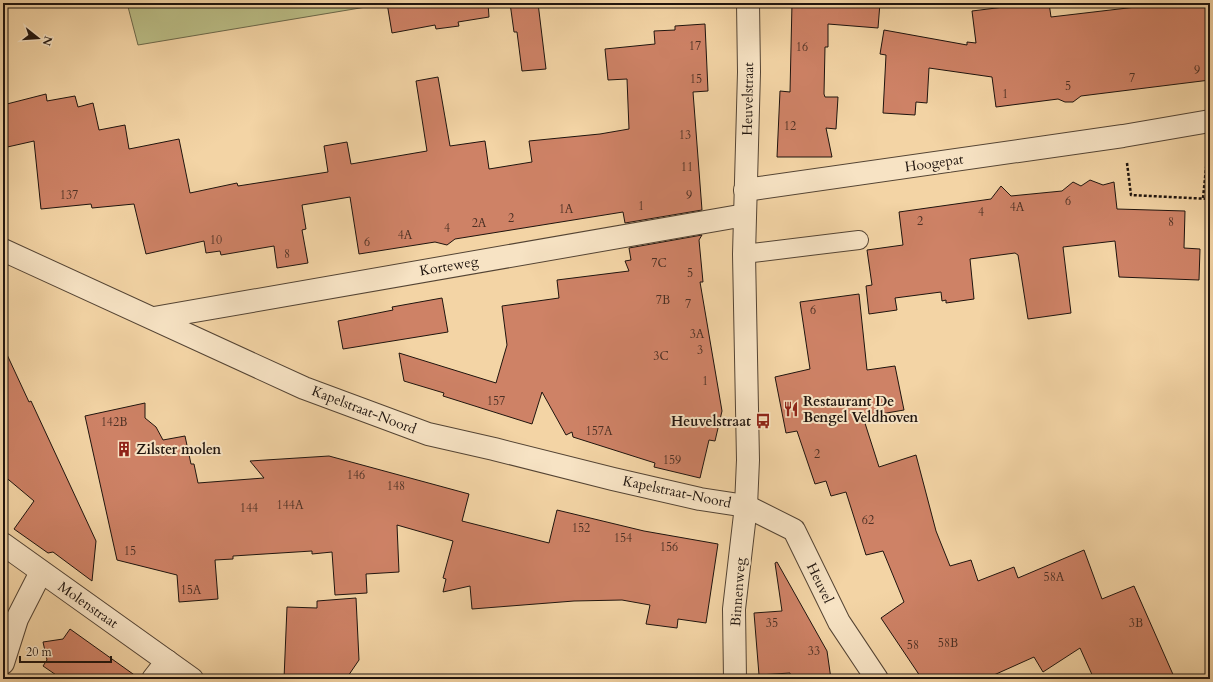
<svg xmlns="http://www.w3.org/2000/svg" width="1213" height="682" viewBox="0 0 1213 682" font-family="Cardo,serif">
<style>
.green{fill:#babd86;stroke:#6c684a}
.building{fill:#ce8266;stroke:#1f140e}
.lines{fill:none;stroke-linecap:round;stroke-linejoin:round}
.service-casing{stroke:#544434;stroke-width:20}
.minor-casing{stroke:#544434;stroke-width:24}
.tertiary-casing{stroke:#544434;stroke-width:24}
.path{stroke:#1f140e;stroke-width:2.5;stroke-dasharray:3 2;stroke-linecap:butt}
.service{stroke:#f7e3c4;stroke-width:18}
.minor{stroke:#f7e3c4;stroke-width:22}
.tertiary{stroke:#f7e3c4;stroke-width:22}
.labels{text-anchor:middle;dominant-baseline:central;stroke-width:4;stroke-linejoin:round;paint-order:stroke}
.number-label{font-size:12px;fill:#4b3024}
.street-label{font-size:14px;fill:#1f140e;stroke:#f7e3c4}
.poi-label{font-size:14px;font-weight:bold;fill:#1f140e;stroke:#f7e3c4;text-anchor:start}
</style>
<rect width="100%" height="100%" fill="#f3d4a5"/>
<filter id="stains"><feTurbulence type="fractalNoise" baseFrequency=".005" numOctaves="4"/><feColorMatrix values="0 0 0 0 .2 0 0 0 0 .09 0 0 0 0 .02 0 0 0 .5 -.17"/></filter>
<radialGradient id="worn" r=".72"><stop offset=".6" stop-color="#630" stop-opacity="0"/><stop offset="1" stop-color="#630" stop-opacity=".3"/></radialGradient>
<!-- green -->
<path class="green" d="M127,3H390L138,45Z"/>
<!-- building -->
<g class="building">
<path d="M387,3H488L489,17L458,22L459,26L436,29L435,25L392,33Z"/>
<path d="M510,3H538L546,69L522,71L517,32H514Z"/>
<path d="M792,3H880L878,28L828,24V47H825L824,94L825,97H838L836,129L826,128L832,157H777L780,91L790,92Z"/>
<path d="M1036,3H1049L1051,17L1136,7V3H1210V80L1081,96L1073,102H1065L1058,99L996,107L992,77L929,68L927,103L916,102L915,115L883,113L886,55L880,54L884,30L967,45V42L976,43L972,11Z"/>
<path d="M705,24L708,91L693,92L702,210L625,223L623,212L455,239L447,245L435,242L359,254L350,197L302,205L306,229L302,230L308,263L277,268L274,246L221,255L220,251L206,253L204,241L146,254L134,204L92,208L91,204L41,209L34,141L3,148V105L46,94L47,101L75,96L78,107L93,103L99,130L125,125L129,149L179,139L190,193L237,183L238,186L328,172L324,146L347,142L351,164L427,151L416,81L438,77L450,146L485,141L489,169L532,162L529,141L600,134L629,129L627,79L608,80L605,49L655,44L654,31L675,30V26Z"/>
<path d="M1090,180L1103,185L1114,182L1117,209L1185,211L1184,248L1200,249L1199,280L1119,277L1115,241L1063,247L1071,313L1028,319L1018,255L1015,253L970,259L974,299L946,303V300L942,301L941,292L895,298L897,310L869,314L866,286L872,285L867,250L903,245L899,212L991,199L1001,186L1011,196L1062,191L1073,182L1081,186Z"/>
<path d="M702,235L699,240L703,282H700L722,411L715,441L709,440L700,478L654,467L655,463L573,437L572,432L566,435L542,392L532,424L443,396L444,393L404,381L399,353L496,383L507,345L502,306L559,298L557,280L629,271L625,261L631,260L629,248Z"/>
<path d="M859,294L867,370L895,366L904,410L863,417L879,467L916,455L936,531L950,566L971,560L978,581L1014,567L1018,578L1084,550L1102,599L1134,586L1175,679H1094L1080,648L1043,672L1034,657L985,679H922L881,618L904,602L883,551L866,555L846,492L831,496L826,481L815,484L797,431L786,433L775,377L810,369L800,302Z"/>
<path d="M442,298L448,332L343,349L338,321L393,310L392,307Z"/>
<path d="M3,346L29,402L31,401L96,541L92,581L53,552L48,553L14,529L34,501L3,475Z"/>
<path d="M145,403V418L156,427L163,440L185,436L191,464H194L198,483L264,478L250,461L329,456L469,494L462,521L549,543L557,510L644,531L718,544L706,623L678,619L677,628L646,624L650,605L622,600L574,601L472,609L470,586L443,592L446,579L443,578L453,541L397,525L399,572L366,574L367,593L335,595L332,552L312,554V551L233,556V559L215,560L218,599L179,602L177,575L117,560L85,416Z"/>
<path d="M777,562L827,651L831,679H791L790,673L759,675L754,613L782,611L775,563Z"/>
<path d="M356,598L359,660L346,679H284L287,607L317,608V601Z"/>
<path d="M70,629L140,679H62L43,666L47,660L43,642L63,639Z"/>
</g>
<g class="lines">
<!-- service casing -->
<g class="service-casing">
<path id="service" d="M744,254L859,240"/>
</g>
<!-- minor casing -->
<g class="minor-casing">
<g id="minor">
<path d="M745,190L1123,136L1210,121"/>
<path d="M3,250L304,388L428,434L494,449L613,479L700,499L746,506L794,530L839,622L877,679"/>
<path d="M154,318L745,215"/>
<path d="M3,544L192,679"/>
<path d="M3,663L17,619L41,572"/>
<path d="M153,679L167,661"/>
</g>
</g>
<!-- tertiary casing -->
<g class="tertiary-casing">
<path id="tertiary" d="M735,679L734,609L746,506L748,460L744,254L749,72L748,3"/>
</g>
<!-- path -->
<g class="path">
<path d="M1127,163L1131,195L1210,199"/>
<path d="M1203,198L1208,149"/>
</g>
<!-- service -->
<use href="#service" class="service"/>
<!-- minor -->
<use href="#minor" class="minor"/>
<!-- tertiary -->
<use href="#tertiary" class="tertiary"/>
</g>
<!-- icons -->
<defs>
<g id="restaurant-bare" transform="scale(1.2)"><path d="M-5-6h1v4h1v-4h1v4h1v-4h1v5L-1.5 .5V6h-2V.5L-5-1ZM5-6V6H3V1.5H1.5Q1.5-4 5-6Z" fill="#8f2418" stroke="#f7e3c4" stroke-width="2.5" paint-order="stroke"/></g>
<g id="bus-bare" transform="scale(1.2)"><path d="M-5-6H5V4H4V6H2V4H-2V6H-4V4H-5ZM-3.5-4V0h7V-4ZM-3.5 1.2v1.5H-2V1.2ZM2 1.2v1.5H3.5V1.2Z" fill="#8f2418" stroke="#f7e3c4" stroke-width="2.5" paint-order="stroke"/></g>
<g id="building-bare" transform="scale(1.2)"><path d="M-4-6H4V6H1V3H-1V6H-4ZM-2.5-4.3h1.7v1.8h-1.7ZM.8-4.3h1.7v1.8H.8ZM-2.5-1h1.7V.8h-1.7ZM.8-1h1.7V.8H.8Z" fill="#8f2418" stroke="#f7e3c4" stroke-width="2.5" paint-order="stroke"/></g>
</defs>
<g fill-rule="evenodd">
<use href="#restaurant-bare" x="791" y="409"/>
<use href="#bus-bare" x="763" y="421"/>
<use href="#building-bare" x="124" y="449"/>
</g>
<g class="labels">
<!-- number labels -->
<g class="number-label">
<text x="695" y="46">17</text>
<text x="802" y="47">16</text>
<text x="1197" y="70">9</text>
<text x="1132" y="78">7</text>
<text x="696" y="79">15</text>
<text x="1068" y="86">5</text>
<text x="1005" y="94">1</text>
<text x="790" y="126">12</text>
<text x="685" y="135">13</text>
<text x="687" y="167">11</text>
<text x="69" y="195">137</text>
<text x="689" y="195">9</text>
<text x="1068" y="201">6</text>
<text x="641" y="206">1</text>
<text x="1017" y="207">4A</text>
<text x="566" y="209">1A</text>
<text x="981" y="212">4</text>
<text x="511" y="218">2</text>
<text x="920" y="221">2</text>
<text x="1171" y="222">8</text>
<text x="479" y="223">2A</text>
<text x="447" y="228">4</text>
<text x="405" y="235">4A</text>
<text x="216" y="240">10</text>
<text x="367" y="242">6</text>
<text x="287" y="254">8</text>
<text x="659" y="263">7C</text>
<text x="690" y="273">5</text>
<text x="663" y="300">7B</text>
<text x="688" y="304">7</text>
<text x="813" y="310">6</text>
<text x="697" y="334">3A</text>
<text x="700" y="350">3</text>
<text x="661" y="356">3C</text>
<text x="705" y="381">1</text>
<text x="496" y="401">157</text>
<text x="114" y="422">142B</text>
<text x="599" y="431">157A</text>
<text x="817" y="454">2</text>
<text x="672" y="460">159</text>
<text x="356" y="475">146</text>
<text x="396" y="486">148</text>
<text x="290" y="505">144A</text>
<text x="249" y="508">144</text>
<text x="868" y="520">62</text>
<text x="581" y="528">152</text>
<text x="623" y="538">154</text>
<text x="669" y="547">156</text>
<text x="130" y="551">15</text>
<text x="1054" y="577">58A</text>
<text x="191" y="590">15A</text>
<text x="772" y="623">35</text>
<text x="1136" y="623">3B</text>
<text x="948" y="643">58B</text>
<text x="913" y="645">58</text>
<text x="814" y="651">33</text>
</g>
<!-- street labels -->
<g class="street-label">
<text transform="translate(748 99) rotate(-89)">Heuvelstraat</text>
<text transform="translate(934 163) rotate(-8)">Hoogepat</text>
<text transform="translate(449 266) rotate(-10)">Korteweg</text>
<text transform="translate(364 410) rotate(21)">Kapelstraat-Noord</text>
<text transform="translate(677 492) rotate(12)">Kapelstraat-Noord</text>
<text transform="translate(820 583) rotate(64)">Heuvel</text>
<text transform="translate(738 592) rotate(-86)">Binnenweg</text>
<text transform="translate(88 605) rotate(35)">Molenstraat</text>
</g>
<!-- poi labels -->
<g class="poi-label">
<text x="803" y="401">Restaurant De<tspan x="803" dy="16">Bengel Veldhoven</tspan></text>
<text x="751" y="421" text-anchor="end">Heuvelstraat</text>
<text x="136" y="449">Zilster molen</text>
</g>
</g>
<!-- margin -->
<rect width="1213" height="682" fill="none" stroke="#f3d4a5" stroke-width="16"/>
<rect x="4" y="4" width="1205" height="674" fill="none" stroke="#1f140e" stroke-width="2"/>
<rect x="8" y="8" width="1197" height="666" fill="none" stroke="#1f140e"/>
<!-- north arrow -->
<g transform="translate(38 38) rotate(107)" stroke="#f7e3c4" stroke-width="3" paint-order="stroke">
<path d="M0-3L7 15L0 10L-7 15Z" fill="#1f140e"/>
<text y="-6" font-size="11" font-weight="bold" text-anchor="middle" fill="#1f140e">N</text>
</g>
<!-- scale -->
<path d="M20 656v6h91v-6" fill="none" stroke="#1f140e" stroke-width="2"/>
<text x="26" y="656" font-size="12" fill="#1f140e" stroke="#f7e3c4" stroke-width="3" paint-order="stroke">20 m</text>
<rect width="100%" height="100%" filter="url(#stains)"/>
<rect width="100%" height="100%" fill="url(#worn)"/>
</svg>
